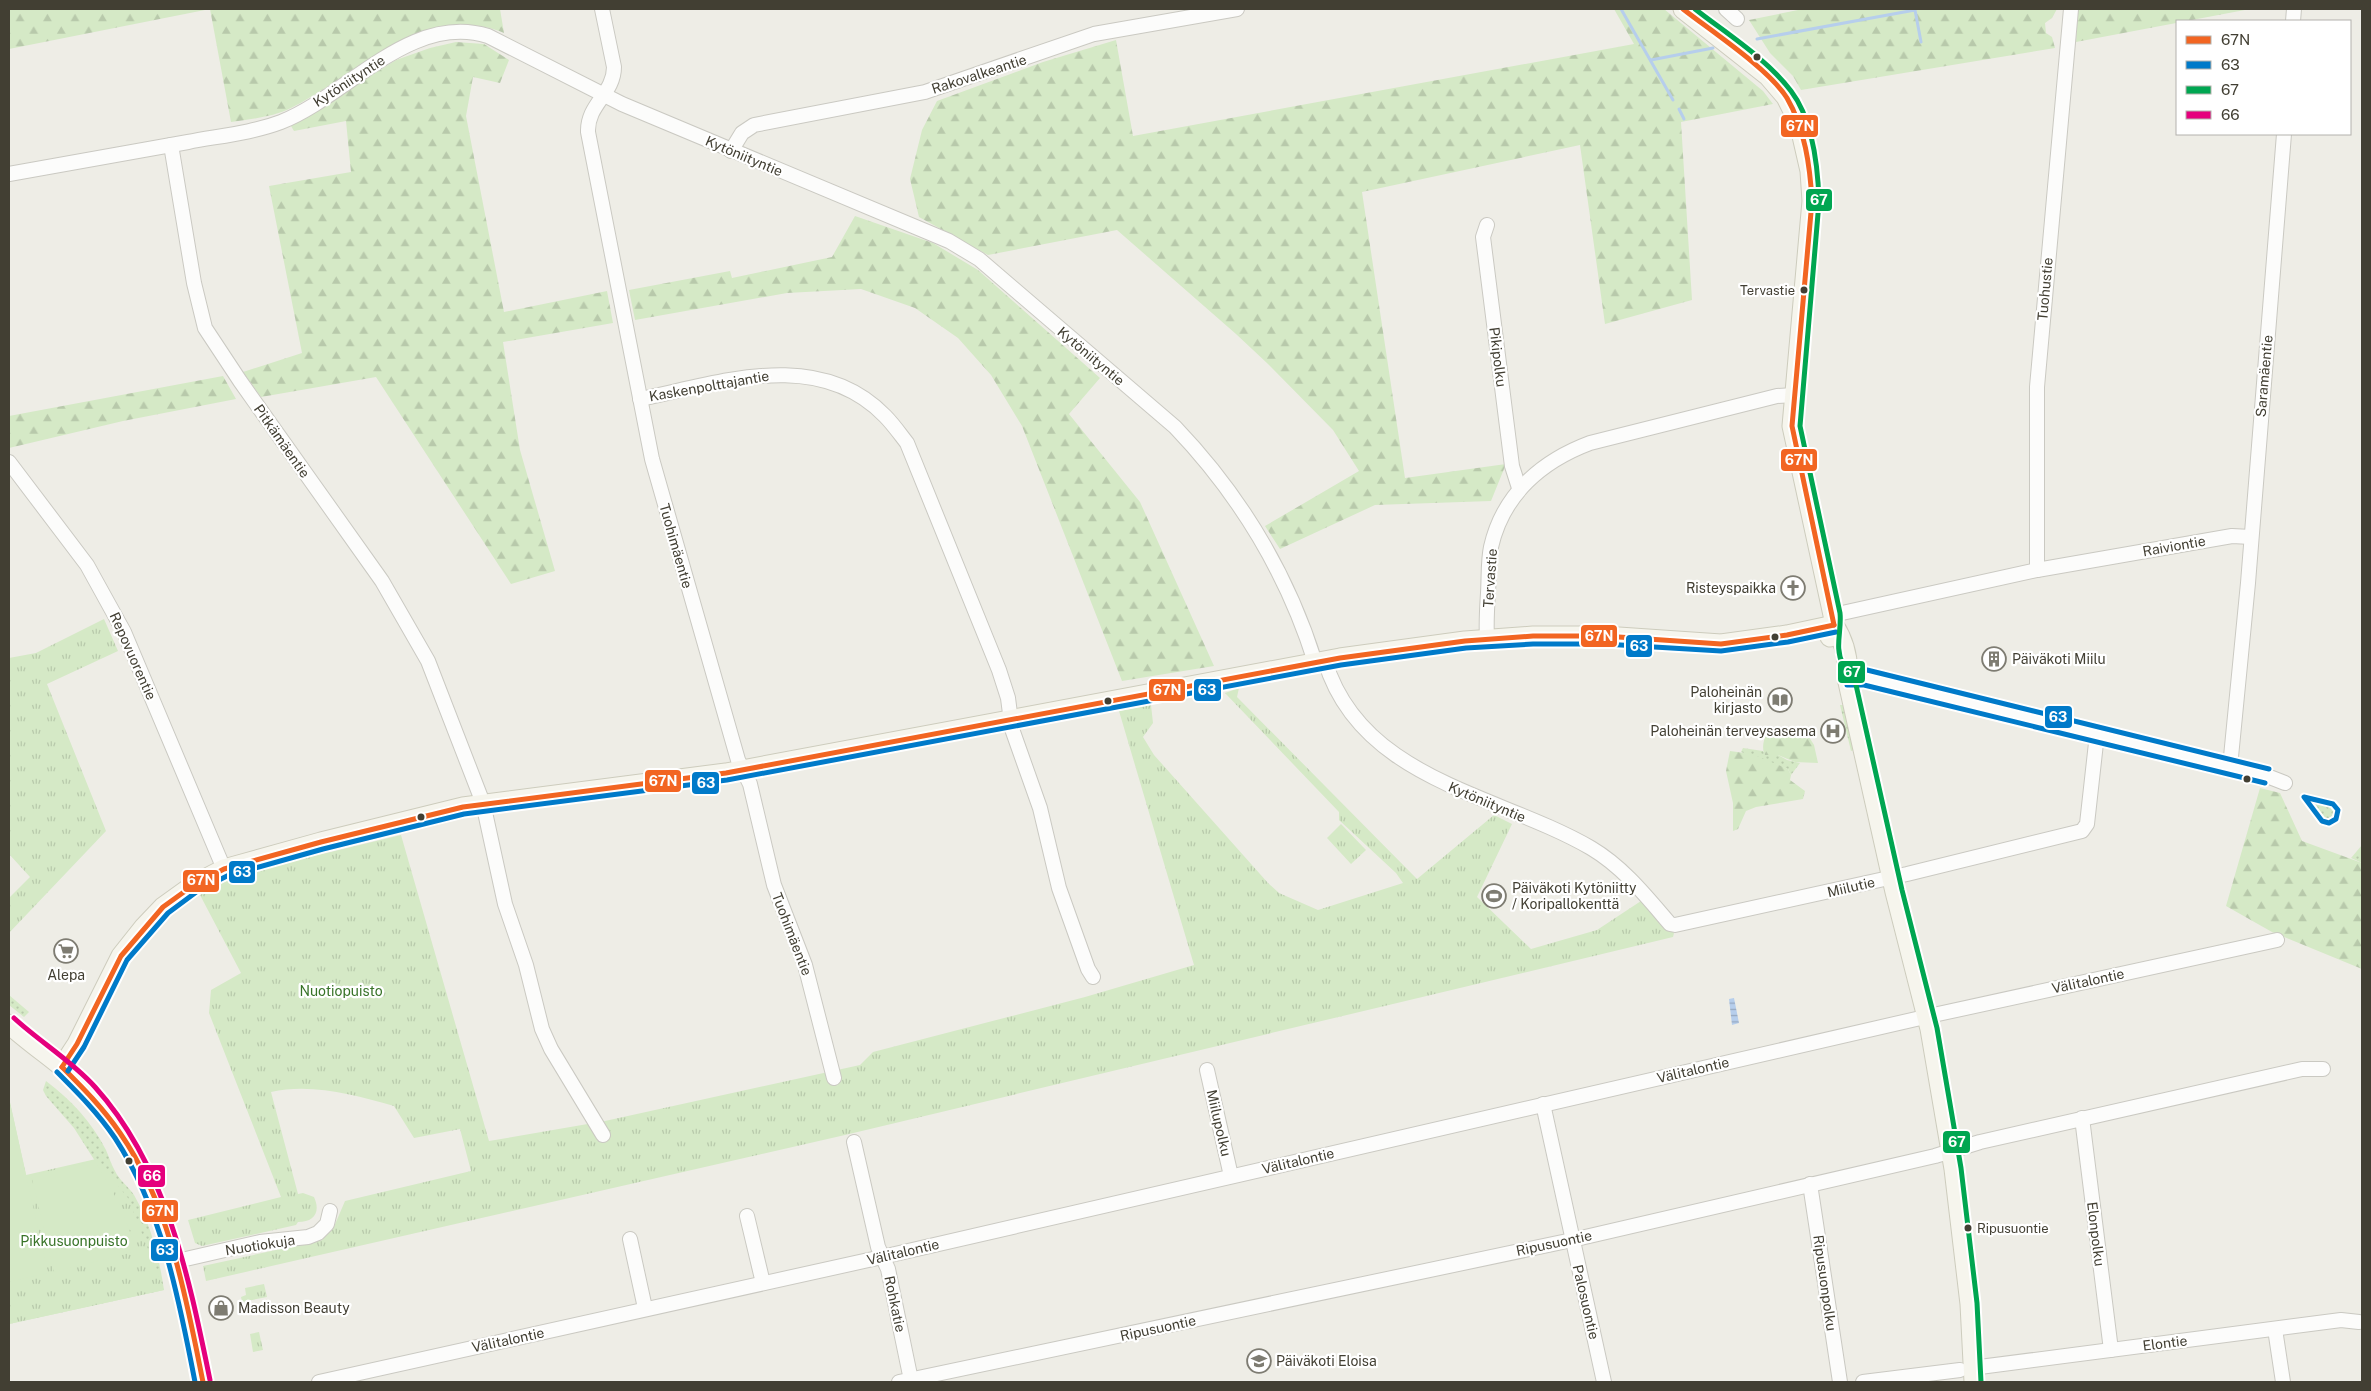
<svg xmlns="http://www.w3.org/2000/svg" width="2371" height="1391" viewBox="0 0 2371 1391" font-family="'Public Sans',sans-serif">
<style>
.grass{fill:url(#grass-dots)}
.forest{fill:url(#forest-firs)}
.park{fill:url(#park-tufts)}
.pitch{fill:#d5e9c6}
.water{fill:url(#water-rules)}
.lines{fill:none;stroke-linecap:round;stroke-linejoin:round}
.stream{stroke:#b6ceec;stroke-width:3}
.street-casing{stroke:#cac9c2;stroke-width:16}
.secondary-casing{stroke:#cdccbd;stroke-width:21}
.street{stroke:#fcfcfb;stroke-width:14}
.secondary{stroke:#f6f5ed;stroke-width:19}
.bus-1-casing{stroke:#fff;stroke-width:9}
.bus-2-casing{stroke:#fff;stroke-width:9}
.bus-3-casing{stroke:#fff;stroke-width:9}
.bus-4-casing{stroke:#fff;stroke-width:9}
.bus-1{stroke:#f26522;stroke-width:5}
.bus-2{stroke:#007ac9;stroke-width:5}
.bus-3{stroke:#00a651;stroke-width:5}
.bus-4{stroke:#e5007d;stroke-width:5}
.bus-dot{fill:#423f33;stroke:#fff;stroke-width:2}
.labels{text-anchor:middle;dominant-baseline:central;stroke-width:4.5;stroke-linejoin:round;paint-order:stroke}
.bus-label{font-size:13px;fill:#423f33;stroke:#fff;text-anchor:end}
.street-label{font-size:14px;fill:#423f33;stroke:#fff}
.poi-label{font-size:14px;fill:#423f33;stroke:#fff;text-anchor:start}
.park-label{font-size:14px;fill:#387328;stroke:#fff}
.line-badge{stroke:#fff;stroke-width:2}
.badge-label{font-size:14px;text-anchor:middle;font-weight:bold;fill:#fff}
</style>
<defs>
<pattern id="grass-dots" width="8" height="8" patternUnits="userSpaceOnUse" patternTransform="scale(1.25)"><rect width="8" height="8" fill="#d5e9c6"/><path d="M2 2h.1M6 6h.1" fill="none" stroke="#b8c9ab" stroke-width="1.8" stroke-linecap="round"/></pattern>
<pattern id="forest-firs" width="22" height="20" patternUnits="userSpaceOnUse" patternTransform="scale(1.25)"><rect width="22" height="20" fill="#d5e9c6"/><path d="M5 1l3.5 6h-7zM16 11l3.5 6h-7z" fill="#b8c9ab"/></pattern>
<pattern id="park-tufts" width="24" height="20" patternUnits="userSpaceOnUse" patternTransform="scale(1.25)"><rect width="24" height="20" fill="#d5e9c6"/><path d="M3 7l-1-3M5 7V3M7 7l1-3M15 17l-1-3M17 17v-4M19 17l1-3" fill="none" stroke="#b8c9ab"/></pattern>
<pattern id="water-rules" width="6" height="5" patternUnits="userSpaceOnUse" patternTransform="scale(1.25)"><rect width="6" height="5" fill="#b6ceec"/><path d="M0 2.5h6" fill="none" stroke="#96a9c0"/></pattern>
</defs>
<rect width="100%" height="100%" fill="#eeede6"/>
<!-- grass -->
<g class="grass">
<path d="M1840,705H1843L1854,750L1851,751Z"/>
<path d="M1743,748L1763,751L1765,755H1778L1787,760L1800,763L1791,775L1788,769L1741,752Z"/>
<path d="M2313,800L2336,808L2335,819L2329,822L2322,819L2311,802Z"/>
<path d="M2362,845V863L2351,858Z"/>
<path d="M9,995L29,1012L24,1017L9,1005Z"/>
<path d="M46,1081C71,1100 91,1121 106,1150C109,1157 111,1164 115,1171C119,1180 128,1186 134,1195C151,1225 159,1256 164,1290L9,1324V1282L95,1161L74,1128L46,1096L43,1090Z"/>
</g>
<!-- forest -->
<g class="forest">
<path d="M9,9H500L504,33C429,0 353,77 291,108C273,117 251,119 231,122L210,9L9,49Z"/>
<path d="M1614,9H1664L1763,91L1773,104L1681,122L1692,300L1605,324L1580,145L1362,192L1405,478L1506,464L1491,501L1375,505L1280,549L1265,526L1359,471L1333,430L1268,364L1236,334L1117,230L988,255L919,217L910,179L922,130L937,101L1043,62L1116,40L1133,136L1634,44Z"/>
<path d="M1803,9H2057L2052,18L2045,23L2046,33L2052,37L2055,48L1801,90L1793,76L1770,53L1749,20Z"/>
<path d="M2078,9H2250L2076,42Z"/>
<path d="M456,42L484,44L509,60L500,83L473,77L466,116L504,312L607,291L613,323L503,342L520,450L555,571L511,584L376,377L261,397L243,372L302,353L269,186L351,172L346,121L294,131L291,126L396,60L430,48Z"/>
<path d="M855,216L933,243L978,270L1100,378L1069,414L1140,502L1214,666L1122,681L1022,426L991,375L958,338L915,308L861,289L787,293L635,320L629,290L730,271L732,278L832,257Z"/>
<path d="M223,376L236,399L123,421L9,448V416Z"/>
<path d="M1768,732C1780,738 1796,733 1809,737L1814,745L1818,763L1795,762L1778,755H1765C1761,749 1764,737 1768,732Z"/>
<path d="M1730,751L1752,754L1788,769L1791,775L1790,780L1805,791L1803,799L1756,807L1746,811L1738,829L1733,831V803L1726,771Z"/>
<path d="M2260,788L2280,793L2302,841L2362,863V969L2272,932L2226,906Z"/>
</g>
<!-- park -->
<g class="park">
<path d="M104,619L118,651L47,684L106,831L9,933V898L30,877L9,854V658L36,653Z"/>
<path d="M1239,688L1237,697L1417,879L1494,815L1512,824L1477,897L1531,949L1597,930L1641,901L1663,926L1674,933L1673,937L845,1135L206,1281L203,1266L322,1240L333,1229L345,1201L471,1171L460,1129L414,1138L394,1106C354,1095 312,1083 271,1092L298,1194L303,1193L314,1197C321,1212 314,1222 298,1222L296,1225L202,1246L195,1243L188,1220L281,1197L209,1013L211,990L241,973L200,895L233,877L248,872L401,835L489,1141L605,1121L860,1065L873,1052L1085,997L1194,965L1119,711L1151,705L1153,723L1143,737L1154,755L1268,883L1279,893L1318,910L1403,883L1396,873L1339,820V812L1225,693Z"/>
<path d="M1341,824L1366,850L1351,864L1327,838Z"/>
<path d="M9,1098L26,1175L96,1159L128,1198L164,1290L9,1324Z"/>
<path d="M264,1284L267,1297L242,1302L241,1297L246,1295L245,1288Z"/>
<path d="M259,1332L263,1350L253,1352L250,1334Z"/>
</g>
<!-- pitch -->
<g class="pitch">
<path d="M1495,884L1505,899L1494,908L1483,893Z"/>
<path d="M9,1098L48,1273L9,1282Z"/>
<path d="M95,1161L120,1205L137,1251L54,1272L31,1175Z"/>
</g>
<!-- water -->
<path class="water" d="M1734,998L1739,1023L1732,1025L1729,999Z"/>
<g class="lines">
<!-- stream -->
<g class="stream">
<path d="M1621,9L1673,100"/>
<path d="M1757,39L1915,10L1921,42"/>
<path d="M1651,60L1713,48"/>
<path d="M1679,109L1684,119"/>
</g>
<!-- street casing -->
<g class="street-casing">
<g id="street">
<path d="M602,9L614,67C614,94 587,104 588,132L652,459L738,760L750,784L774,885L805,965L834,1078"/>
<path d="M1726,9L1737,19"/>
<path d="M2293,21L2294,9"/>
<path d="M171,145L194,283L205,328L240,381L382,581L428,661L483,803L505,904L526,965L542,1029L551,1049L603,1135"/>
<path d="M731,151L742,133L754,125L925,92L1094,34L1237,9"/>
<path d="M9,174C69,163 128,153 188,142C219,136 252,133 281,122C347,96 411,12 488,36L622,104L949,241L979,259L1175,427C1240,495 1287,573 1315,662"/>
<path d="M1487,225L1483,237L1512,466L1519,488"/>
<path d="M640,399C720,383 818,347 885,416C893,424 900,434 907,443L999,670L1008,698L1012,729L1040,808L1059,888L1088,969L1093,977"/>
<path d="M9,462L87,565L124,632L224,869"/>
<path d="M2037,570V387L2071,9"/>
<path d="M1833,615L2037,570L2232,536L2251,537"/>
<path d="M1487,639C1486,623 1487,608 1488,593C1489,577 1488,561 1491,547C1503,494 1542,461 1590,443L1777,396L1794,395"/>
<path d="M1325,661C1361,780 1498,794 1591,848C1623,867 1646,896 1670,924L1675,925L1907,874L2082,831L2087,824L2097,734"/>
<path d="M1847,678L1865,677L2267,776L2285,783"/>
<path d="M2230,767L2248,583L2284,134"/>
<path d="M1207,1070L1231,1176"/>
<path d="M1543,1104L1604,1382"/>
<path d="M2082,1118L2111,1350"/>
<path d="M854,1142L878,1247L888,1269L911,1380"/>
<path d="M1810,1184L1840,1382"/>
<path d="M747,1216L763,1283"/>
<path d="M630,1239L645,1308"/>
<path d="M177,1261L260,1242L308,1237L318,1233L327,1224L330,1211"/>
<path d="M2275,1329L2283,1382"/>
<path d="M1972,1368L2341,1320L2359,1322"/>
<path d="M319,1382L882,1257L1938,1014L2277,940"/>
<path d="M899,1382L1572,1240L1935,1156L1980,1142L2302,1069H2323"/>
<path d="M1863,1382L1960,1370"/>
</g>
</g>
<!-- secondary casing -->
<g class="secondary-casing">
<g id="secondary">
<path d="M1683,9L1768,76L1786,97L1799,123L1810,171L1812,201L1792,426L1833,615L1834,625L1830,637"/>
<path d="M1834,625C1844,641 1849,660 1847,678L1895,892L1930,1029L1954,1169L1970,1304L1974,1382"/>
<path d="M9,1024C33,1046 62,1064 85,1087C96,1098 106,1113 115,1126C169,1207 184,1289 203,1382"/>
<path d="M62,1067L77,1044L121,956L144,927L163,907L195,884L224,869L321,842L463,807L726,773L1340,658L1465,641L1533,636H1604L1721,644L1787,635L1834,625"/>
</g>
</g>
<!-- street -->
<use href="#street" class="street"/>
<!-- secondary -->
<use href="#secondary" class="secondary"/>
<!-- bus-1 casing -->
<g class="bus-1-casing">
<g id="bus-1">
<path d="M1683,9C1711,31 1769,69 1787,98C1805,129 1810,166 1812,201L1792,426L1834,625"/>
<path d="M62,1067L77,1044L121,956L163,907L195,884L224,869L321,842L463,807L726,773L1340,658L1465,641L1533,636H1604L1721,644L1787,635L1834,625"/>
<path d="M62,1067C83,1088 103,1108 120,1133C170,1205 186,1298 203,1382"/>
</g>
</g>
<!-- bus-2 casing -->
<g class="bus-2-casing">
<g id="bus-2">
<path d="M1847,671L1867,670L2269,769"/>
<path d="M1847,685H1864L2265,783"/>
<path d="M2304,797L2333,804L2338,810L2336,819L2329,823L2322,821Z"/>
<path d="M68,1071L84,1047L127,960L168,913L199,890L227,876L323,849L464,814L727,780L1341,665L1466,648L1533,644H1604L1721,651L1788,642L1836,632"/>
<path d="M57,1072C78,1093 98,1113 115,1138C162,1210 179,1299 195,1382"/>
</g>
</g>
<!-- bus-3 casing -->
<g class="bus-3-casing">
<path id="bus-3" d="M1695,9C1727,34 1766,58 1791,91C1813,120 1818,166 1819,202L1800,426L1840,613C1842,631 1834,647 1843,665C1846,669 1852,671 1854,676L1902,890L1937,1028L1961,1168L1977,1303L1981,1382"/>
</g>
<!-- bus-4 casing -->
<g class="bus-4-casing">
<path id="bus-4" d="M14,1018C40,1042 72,1061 95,1087C167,1167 189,1278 210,1380"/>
</g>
<!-- bus-1 -->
<use href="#bus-1" class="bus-1"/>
<!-- bus-2 -->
<use href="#bus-2" class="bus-2"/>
<!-- bus-3 -->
<use href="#bus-3" class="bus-3"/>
<!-- bus-4 -->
<use href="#bus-4" class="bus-4"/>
</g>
<!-- icons -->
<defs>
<g id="church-ring" transform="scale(1.25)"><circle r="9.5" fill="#fff" stroke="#7e7c72" stroke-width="1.5"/><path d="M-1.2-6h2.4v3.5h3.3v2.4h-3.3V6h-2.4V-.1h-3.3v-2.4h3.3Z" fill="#7e7c72"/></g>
<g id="building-ring" transform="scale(1.25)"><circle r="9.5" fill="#fff" stroke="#7e7c72" stroke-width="1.5"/><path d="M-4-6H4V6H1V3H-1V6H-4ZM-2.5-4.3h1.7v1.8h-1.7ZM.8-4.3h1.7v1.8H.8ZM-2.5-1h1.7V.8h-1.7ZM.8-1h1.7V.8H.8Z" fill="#7e7c72"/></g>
<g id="library-ring" transform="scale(1.25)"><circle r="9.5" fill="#fff" stroke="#7e7c72" stroke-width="1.5"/><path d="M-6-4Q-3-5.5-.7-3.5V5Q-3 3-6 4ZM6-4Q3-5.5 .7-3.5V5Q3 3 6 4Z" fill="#7e7c72"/></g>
<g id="hospital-ring" transform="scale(1.25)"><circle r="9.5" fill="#fff" stroke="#7e7c72" stroke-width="1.5"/><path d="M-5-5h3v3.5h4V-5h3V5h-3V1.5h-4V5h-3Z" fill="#7e7c72"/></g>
<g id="stadium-ring" transform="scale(1.25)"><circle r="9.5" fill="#fff" stroke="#7e7c72" stroke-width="1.5"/><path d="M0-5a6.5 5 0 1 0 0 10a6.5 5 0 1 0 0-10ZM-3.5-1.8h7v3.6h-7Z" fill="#7e7c72"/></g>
<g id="supermarket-ring" transform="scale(1.25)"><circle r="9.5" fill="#fff" stroke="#7e7c72" stroke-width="1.5"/><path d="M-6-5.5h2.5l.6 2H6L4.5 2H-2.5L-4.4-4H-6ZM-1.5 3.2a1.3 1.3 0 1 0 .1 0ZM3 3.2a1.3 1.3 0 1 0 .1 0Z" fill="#7e7c72"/></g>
<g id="shop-ring" transform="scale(1.25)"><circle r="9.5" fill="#fff" stroke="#7e7c72" stroke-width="1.5"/><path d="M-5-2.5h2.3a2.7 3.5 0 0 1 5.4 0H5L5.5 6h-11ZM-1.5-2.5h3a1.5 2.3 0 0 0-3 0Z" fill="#7e7c72"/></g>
<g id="school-ring" transform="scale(1.25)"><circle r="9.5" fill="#fff" stroke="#7e7c72" stroke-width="1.5"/><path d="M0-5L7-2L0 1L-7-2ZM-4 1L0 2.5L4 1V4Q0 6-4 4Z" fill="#7e7c72"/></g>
</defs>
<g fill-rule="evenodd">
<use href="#church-ring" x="1793" y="588"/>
<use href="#building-ring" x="1994" y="659"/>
<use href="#library-ring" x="1780" y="700"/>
<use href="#hospital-ring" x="1833" y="731"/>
<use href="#stadium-ring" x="1494" y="896"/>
<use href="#supermarket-ring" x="66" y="951"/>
<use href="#shop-ring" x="221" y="1308"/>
<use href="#school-ring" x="1259" y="1361"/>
</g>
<!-- markers -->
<g class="bus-dot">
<circle cx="1757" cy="57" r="4.5"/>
<circle cx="1804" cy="290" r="4.5"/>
<circle cx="1775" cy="637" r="4.5"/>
<circle cx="1108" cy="701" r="4.5"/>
<circle cx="2247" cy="779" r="4.5"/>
<circle cx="421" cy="817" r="4.5"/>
<circle cx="129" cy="1161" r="4.5"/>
<circle cx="1968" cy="1228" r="4.5"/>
</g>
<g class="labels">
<!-- bus labels -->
<g class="bus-label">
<text x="1795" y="290">Tervastie</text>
<text x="1977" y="1228" text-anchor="start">Ripusuontie</text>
</g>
<!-- street labels -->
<g class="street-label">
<text transform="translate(979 74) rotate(-18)">Rakovalkeantie</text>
<text transform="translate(349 81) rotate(-33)">Kytöniityntie</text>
<text transform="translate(744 156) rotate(23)">Kytöniityntie</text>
<text transform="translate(2045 289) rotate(-85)">Tuohustie</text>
<text transform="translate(1091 356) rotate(40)">Kytöniityntie</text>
<text transform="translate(1498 357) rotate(83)">Pikipolku</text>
<text transform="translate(2264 376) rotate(-85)">Saramäentie</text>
<text transform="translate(709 386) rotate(-10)">Kaskenpolttajantie</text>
<text transform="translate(282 441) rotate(55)">Pitkämäentie</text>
<text transform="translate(676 546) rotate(74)">Tuohimäentie</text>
<text transform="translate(2174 546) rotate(-10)">Raiviontie</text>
<text transform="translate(1490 578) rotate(-86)">Tervastie</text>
<text transform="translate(133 656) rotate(66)">Repovuorentie</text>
<text transform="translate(1487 802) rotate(23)">Kytöniityntie</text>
<text transform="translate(1851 887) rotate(-13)">Miilutie</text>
<text transform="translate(792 934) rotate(69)">Tuohimäentie</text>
<text transform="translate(2088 981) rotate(-12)">Välitalontie</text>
<text transform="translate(1693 1070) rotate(-13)">Välitalontie</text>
<text transform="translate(1219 1123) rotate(77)">Miilupolku</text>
<text transform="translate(1298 1161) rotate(-13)">Välitalontie</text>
<text transform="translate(2096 1234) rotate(83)">Elonpolku</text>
<text transform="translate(1554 1243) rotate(-12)">Ripusuontie</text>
<text transform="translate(260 1245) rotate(-9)">Nuotiokuja</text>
<text transform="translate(903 1252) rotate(-13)">Välitalontie</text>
<text transform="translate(1825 1283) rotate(82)">Ripusuonpolku</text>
<text transform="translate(1586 1302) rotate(77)">Palosuontie</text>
<text transform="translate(895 1304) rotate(78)">Rohkatie</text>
<text transform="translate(1158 1328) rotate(-12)">Ripusuontie</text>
<text transform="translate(508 1340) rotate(-12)">Välitalontie</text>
<text transform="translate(2165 1343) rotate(-7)">Elontie</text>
</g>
<!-- poi labels -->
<g class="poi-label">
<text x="1776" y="588" text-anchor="end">Risteyspaikka</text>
<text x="2012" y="659">Päiväkoti Miilu</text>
<text x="1762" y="692" text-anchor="end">Paloheinän<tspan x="1762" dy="16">kirjasto</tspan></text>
<text x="1816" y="731" text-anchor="end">Paloheinän terveysasema</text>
<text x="1512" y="888">Päiväkoti Kytöniitty<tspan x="1512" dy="16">/ Koripallokenttä</tspan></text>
<text x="66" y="975" text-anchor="middle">Alepa</text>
<text x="238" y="1308">Madisson Beauty</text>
<text x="1276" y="1361">Päiväkoti Eloisa</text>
</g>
<!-- park labels -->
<g class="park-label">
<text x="341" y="991">Nuotiopuisto</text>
<text x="74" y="1241">Pikkusuonpuisto</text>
</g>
</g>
<g class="line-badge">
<rect x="1780" y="114" width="39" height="24" rx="5" fill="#f26522"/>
<rect x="1805" y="188" width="28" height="24" rx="5" fill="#00a651"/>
<rect x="1780" y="448" width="38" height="24" rx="5" fill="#f26522"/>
<rect x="1580" y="624" width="38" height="24" rx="5" fill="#f26522"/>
<rect x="1625" y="634" width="28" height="24" rx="5" fill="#007ac9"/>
<rect x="1837" y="660" width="29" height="24" rx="5" fill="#00a651"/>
<rect x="1193" y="678" width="29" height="24" rx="5" fill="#007ac9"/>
<rect x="1148" y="678" width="38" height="24" rx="5" fill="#f26522"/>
<rect x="2044" y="705" width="29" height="24" rx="5" fill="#007ac9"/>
<rect x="644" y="769" width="38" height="24" rx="5" fill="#f26522"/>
<rect x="691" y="771" width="29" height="24" rx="5" fill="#007ac9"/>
<rect x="228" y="860" width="28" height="24" rx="5" fill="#007ac9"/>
<rect x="182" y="869" width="38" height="24" rx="5" fill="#f26522"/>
<rect x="1942" y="1130" width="29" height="24" rx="5" fill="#00a651"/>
<rect x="137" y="1164" width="29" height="24" rx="5" fill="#e5007d"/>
<rect x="141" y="1199" width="38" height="24" rx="5" fill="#f26522"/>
<rect x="150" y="1238" width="29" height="24" rx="5" fill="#007ac9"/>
</g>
<g class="badge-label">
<text x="1800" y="131">67N</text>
<text x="1819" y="205">67</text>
<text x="1799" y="465">67N</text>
<text x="1599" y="641">67N</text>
<text x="1639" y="651">63</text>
<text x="1852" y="677">67</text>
<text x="1207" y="695">63</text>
<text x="1167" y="695">67N</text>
<text x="2058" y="722">63</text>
<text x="663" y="786">67N</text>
<text x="706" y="788">63</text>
<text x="242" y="877">63</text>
<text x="201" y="885">67N</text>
<text x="1957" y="1147">67</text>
<text x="152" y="1181">66</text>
<text x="160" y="1216">67N</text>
<text x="165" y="1255">63</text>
</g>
<!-- border -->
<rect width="2371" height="1391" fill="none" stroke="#423f33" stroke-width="20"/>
<!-- legend -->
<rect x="2176" y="20" width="175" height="115" fill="#ffffff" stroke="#b3b2ad"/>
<rect x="2186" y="36" width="25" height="8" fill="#f26522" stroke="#b3b2ad"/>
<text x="2221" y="45" font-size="15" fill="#423f33">67N</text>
<rect x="2186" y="61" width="25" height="8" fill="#007ac9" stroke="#b3b2ad"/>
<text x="2221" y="70" font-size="15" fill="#423f33">63</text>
<rect x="2186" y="86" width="25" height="8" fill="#00a651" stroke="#b3b2ad"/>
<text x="2221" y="95" font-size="15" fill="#423f33">67</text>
<rect x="2186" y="111" width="25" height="8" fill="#e5007d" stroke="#b3b2ad"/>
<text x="2221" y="120" font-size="15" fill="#423f33">66</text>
</svg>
